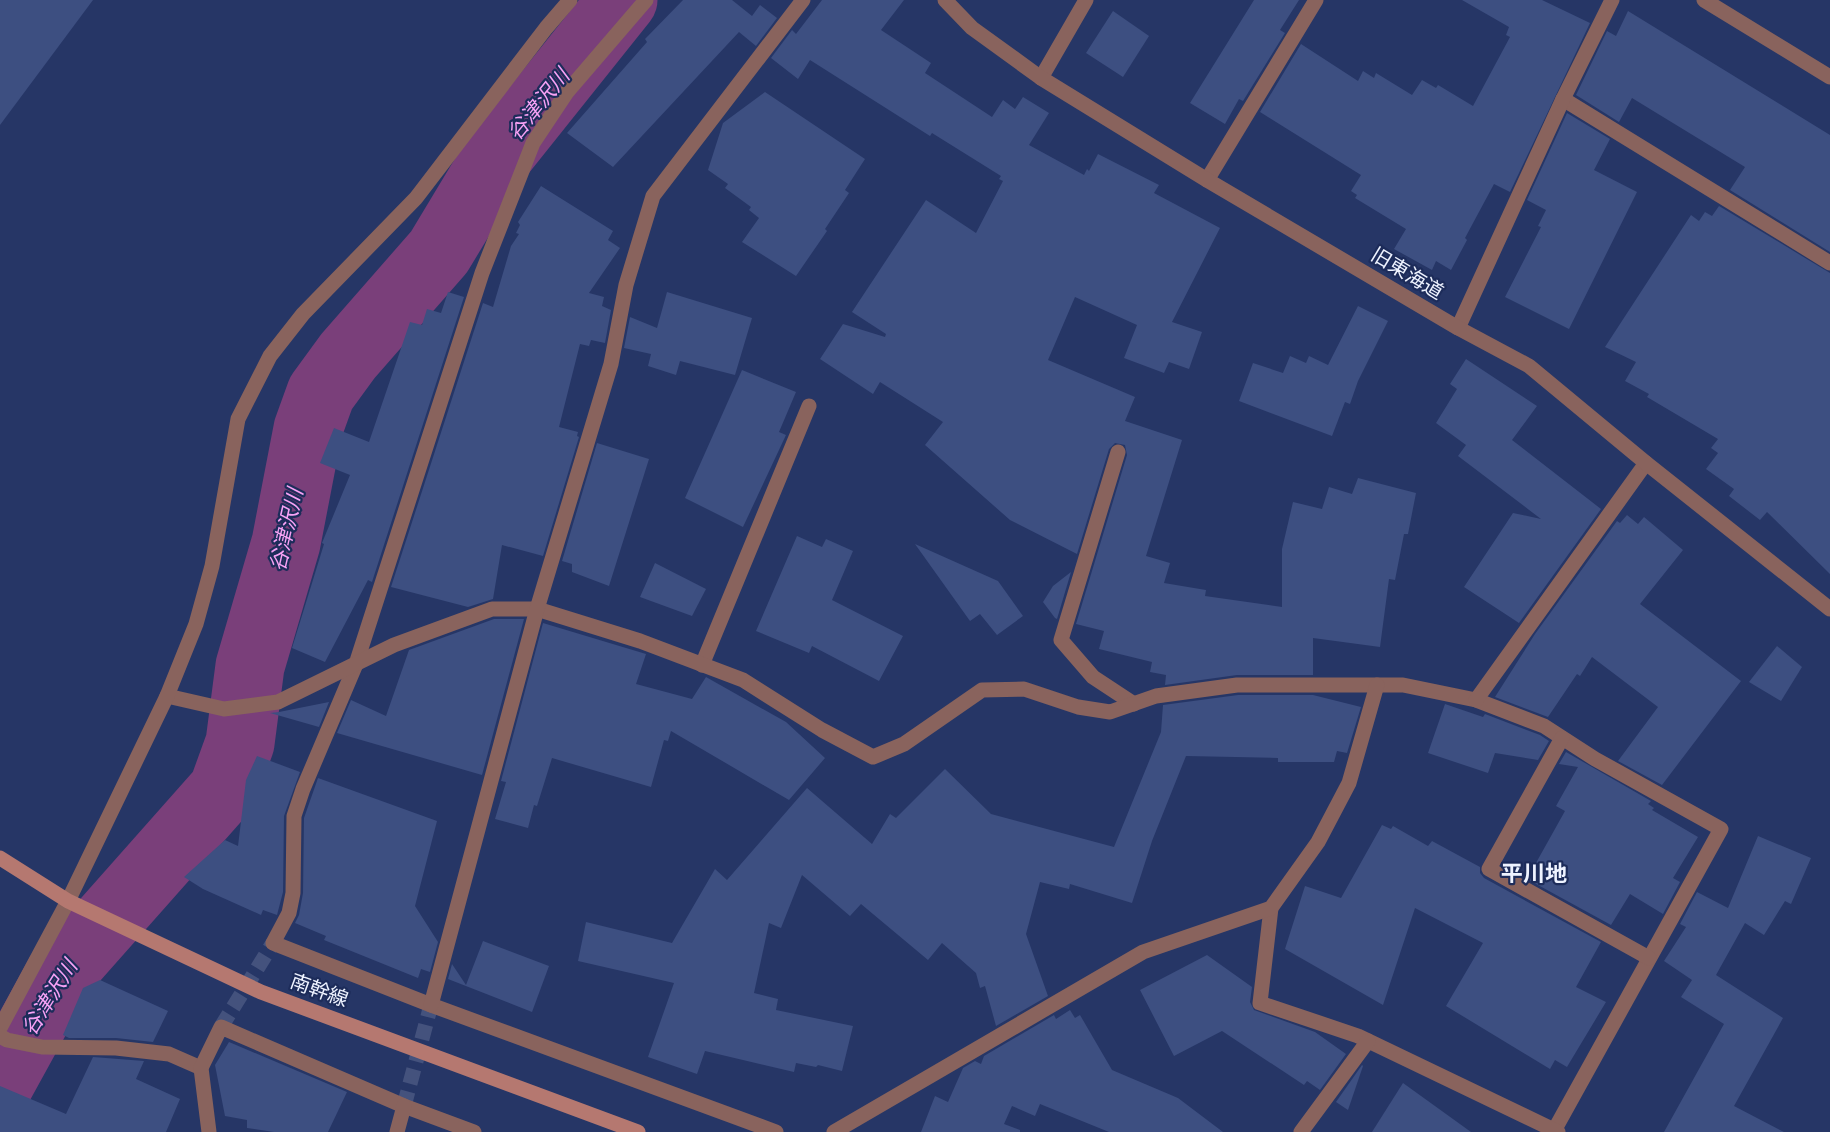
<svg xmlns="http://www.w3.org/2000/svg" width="1830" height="1132" viewBox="0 0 1830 1132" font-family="'Varela Round','Noto Sans JP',sans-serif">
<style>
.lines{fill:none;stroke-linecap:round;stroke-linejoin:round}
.river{stroke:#7a3f7a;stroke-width:69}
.building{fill:#3d4f81}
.minor-tunnel{stroke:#44527d;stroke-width:15;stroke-dasharray:15 8;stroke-linecap:butt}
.minor{stroke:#89635d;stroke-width:15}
.tertiary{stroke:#89635d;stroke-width:15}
.secondary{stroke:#b57870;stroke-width:15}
.labels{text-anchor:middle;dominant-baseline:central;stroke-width:4.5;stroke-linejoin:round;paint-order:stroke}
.street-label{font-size:20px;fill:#eef3ff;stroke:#1d2c5a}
.water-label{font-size:21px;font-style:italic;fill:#f7a2f5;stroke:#1d2c5a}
.quarter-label{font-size:22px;font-weight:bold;fill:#eef3ff;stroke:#1d2c5a}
</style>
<rect width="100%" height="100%" fill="#263666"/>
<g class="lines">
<!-- river -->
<path class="river" d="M0,1083L60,974L223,790L240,743L250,666L286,543L308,429L321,393L348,356L439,252L492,164L623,0"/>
</g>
<!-- building -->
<g class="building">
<path d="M0,0H93L0,125Z"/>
<path d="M683,0H732L752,16L760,5L777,18L756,46L739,32L613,167L567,133L647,42L645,39Z"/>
<path d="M822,0H904L881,30L931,63L925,73L992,117L1003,100L1015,109L1023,97L1049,113L1029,145L1084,175L1087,169L1089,171L1098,154L1159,185L1154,193L1220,228L1172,322L1202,332L1189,369L1169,362L1164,373L1124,358L1137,325L1075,297L1048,360L1135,397L1125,421L1182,440L1146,556L1170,563L1164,583L1206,590L1205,596L1282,607V549L1293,502L1322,509L1329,487L1352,494L1358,478L1416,493L1408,534H1404L1395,580L1389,579L1380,647L1313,638V675H1237L1165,685L1166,675L1150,672L1152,662L1099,649L1104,631L1076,624L1127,455L1125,445L1115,443L1109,449L1077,554L1010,520L925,445L943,422L880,382L873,394L820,359L843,324L885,337L886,334L852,312L926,200L976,233L1003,181L999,179L1001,176L932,133L930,136L810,60L798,79L771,58L792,30L796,34Z"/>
<path d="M1254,0H1299L1280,30L1285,33L1243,101L1239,99L1225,124L1190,103Z"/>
<path d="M1462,0H1542L1590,23L1510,192L1494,184L1465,238L1467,240L1451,270L1436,261L1432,270L1394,249L1406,229L1355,198L1357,195L1351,191L1361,175L1260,112L1301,44L1358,81L1363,71L1374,78L1376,73L1412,95L1422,80L1436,88L1438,85L1473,106L1510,37L1506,35L1509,27Z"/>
<path d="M1113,11L1149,36L1123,77L1086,53Z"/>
<path d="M1628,11L1830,135V252L1730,190L1745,167L1632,98L1619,122L1576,95L1607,31L1616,36Z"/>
<path d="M765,92L865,159L845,190L849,193L825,229L827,231L796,276L742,242L759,218L749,210L751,207L725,188L728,184L708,170L723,123Z"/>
<path d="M1567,113L1610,139L1594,170L1637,192L1569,329L1505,297L1541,227L1538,226L1546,210L1527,200Z"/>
<path d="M541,186L613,231L608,240L620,248L589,293L604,297L602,306L611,310L605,343L591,340L589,346L580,344L559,427L578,432L577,436L579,437L543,556L502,545L493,599L468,607L391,587L483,303L493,307L511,246L519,234L516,233L520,225L518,222Z"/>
<path d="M1719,206L1830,273V574L1767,512L1760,520L1729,496L1734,489L1706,469L1718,453L1711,448L1718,439L1647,397L1649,394L1625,381L1636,362L1605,347L1691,215L1699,221L1705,212L1712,216Z"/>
<path d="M448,292L464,297L372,582L368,580L325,662L292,648L324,544L322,543L350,475L320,463L334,428L369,442L410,322L422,325L427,309L441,313Z"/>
<path d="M667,292L752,318L735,375L680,361L676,375L648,366L651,354L624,348L630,317L657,328Z"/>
<path d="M1358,306L1388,321L1358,381L1350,404L1345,402L1332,436L1239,401L1253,363L1283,373L1290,356L1306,363L1309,356L1328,365Z"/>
<path d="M1466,359L1537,406L1512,440L1601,509L1519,623L1464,587L1513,513L1541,519L1458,456L1466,445L1436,423L1457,389L1450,384Z"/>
<path d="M742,370L796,392L779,432L786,435L743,527L685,498Z"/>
<path d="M597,443L649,459L609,586L572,572V564L562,561Z"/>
<path d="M1627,515L1638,524L1644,517L1683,550L1640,604L1741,681L1662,785L1618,761L1658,707L1592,657L1580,676L1577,674L1548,717L1495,697L1535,634L1617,521L1620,523Z"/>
<path d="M797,536L822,547L826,539L853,551L832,600L903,636L879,681L812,646L809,653L756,631Z"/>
<path d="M915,544L998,581L1023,616L997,635L980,614L970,621Z"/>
<path d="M655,563L706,589L692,616L640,597Z"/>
<path d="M1071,572L1057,619L1055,618L1043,602L1053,586Z"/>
<path d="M494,619H524L482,775L337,733L351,700L386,716L409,650Z"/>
<path d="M543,623L646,654L636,684L692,699L706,677L786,722L825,758L789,800L671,731L668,741L664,740L651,787L552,758L537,806L534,805L528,828L495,819L506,782L501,781Z"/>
<path d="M1777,646L1802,667L1781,701L1749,682Z"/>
<path d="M1238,695H1313L1361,707L1347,753L1337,751L1334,762H1278V758L1186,756L1152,841L1132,903L1070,884L1069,889L1040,882L1026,934L1048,996L996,1026L985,986L980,988L976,973L942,943L928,960L861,904L850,916L802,875L781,928L769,923L754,993L778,999L776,1010L853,1026L842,1071L818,1065L816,1067L796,1063L794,1072L705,1051L697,1074L648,1057L674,983L578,961L586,922L672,943L715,869L727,880L807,788L872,844L890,814L896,818L945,769L991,814L1114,847L1161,732L1163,705Z"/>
<path d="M329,702L319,727L270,713L279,712Z"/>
<path d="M1445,704L1483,717L1485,714L1540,735L1549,741L1538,760L1495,753L1488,773L1428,753Z"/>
<path d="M1566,752L1651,801L1648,804L1654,808L1652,810L1698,837L1673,878L1680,882L1663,914L1630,894L1611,925L1527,879L1565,811L1556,806L1578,767L1559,764Z"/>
<path d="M257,756L300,772L284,816L283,892L277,915L263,910L261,915L203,889L184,877L225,840L238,846L246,780Z"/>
<path d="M318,778L437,821L415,906L438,942L430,972L421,969L418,978L324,940L326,936L295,923L299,915L303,893L304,818Z"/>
<path d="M1382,825L1391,829L1393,826L1428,846L1432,841L1480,867V873L1484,878L1601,942L1576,987L1606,1002L1567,1067L1555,1060L1550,1069L1446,1006L1483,943L1415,908L1383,1005L1285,949L1305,886L1341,898Z"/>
<path d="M1758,836L1811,858L1791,904L1785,901L1764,935L1745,923L1716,975L1783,1018L1734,1106L1784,1132H1664L1724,1024L1681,997L1692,980L1664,961L1686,927L1680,924L1697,892L1728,908Z"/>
<path d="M483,941L549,966L532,1012L448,979L452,964L466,985Z"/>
<path d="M1207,955L1252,987L1250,1002L1254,1010L1315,1032L1346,1054L1320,1090L1307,1081L1304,1085L1222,1031L1174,1056L1140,990Z"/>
<path d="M100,980L168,1011L153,1042L116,1038H69L63,1035L83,988Z"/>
<path d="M1070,1010L1075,1018L1080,1015L1112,1070L1178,1098L1223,1132H1109L1040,1104L1035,1116L1012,1106L1004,1124L1020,1130V1132H921L935,1096L948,1102L963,1068L975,1061L981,1064L984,1056L1054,1015L1056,1019Z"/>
<path d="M229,1042L347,1092L328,1132H274L247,1128V1120L225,1116L215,1065Z"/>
<path d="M93,1057L144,1061L136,1079L180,1099L166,1132H0V1086L66,1114Z"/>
<path d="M1362,1065L1363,1066L1348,1110L1336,1102Z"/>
<path d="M1403,1083L1471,1132H1372Z"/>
</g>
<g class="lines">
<!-- minor-tunnel -->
<g class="minor-tunnel">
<path d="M221,1027L273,943"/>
<path d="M404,1106L431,1005"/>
</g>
<!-- minor -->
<g class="minor">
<path d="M646,0L567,92L533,143L482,273L356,664L303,789L294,816L293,893L289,913L273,943L431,1005L776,1132"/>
<path d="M1704,0L1830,77"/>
<path d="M1041,78L1086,0"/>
<path d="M1563,99L1830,263"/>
<path d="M1207,180L1316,0"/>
<path d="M1458,328L1563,99L1612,0"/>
<path d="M1118,452L1061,640L1093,677L1134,704"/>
<path d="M702,665L809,406"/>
<path d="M167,696L224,709L278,702L394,645L492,609H537L640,641L743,680L822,730L873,757L904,744L982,690L1024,689L1078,707L1110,712L1156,696L1237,685H1403L1476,700L1544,726L1595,759L1721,829L1555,1129"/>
<path d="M1476,700L1646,463"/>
<path d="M1562,738L1489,869L1649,958"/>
<path d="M1271,908L1260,1003L1358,1036L1558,1132"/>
<path d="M431,1005L537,609L611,364L626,285L653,196L803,0"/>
<path d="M0,1028L68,901"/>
<path d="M0,1036L7,1040L42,1047L116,1048L169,1054L201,1068"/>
<path d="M209,1132L201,1068L221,1027L404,1106L474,1132"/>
<path d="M397,1132L404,1106"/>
<path d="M834,1132L1143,952L1271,908L1318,842L1349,783L1377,685"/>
<path d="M1301,1132L1368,1041"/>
</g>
<!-- tertiary -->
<g class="tertiary">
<path d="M945,0L972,28L1041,78L1207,180L1458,328L1529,366L1646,463L1830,609"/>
<path d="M68,901L167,696L196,624L212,566L238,419L270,356L303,314L416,198L546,28L570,0"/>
</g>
<!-- secondary -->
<path class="secondary" d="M0,858L68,901L261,992L638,1132"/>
</g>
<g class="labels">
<!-- street labels -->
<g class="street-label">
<text transform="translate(1407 274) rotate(31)">旧東海道</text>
<text transform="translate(319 991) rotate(20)">南幹線</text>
</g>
<!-- water labels -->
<g class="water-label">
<text transform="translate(539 105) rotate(-51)">谷津沢川</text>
<text transform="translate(287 530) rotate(-77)">谷津沢川</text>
<text transform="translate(50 998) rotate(-58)">谷津沢川</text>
</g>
<!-- quarter labels -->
<g class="quarter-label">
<text x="1534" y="874">平川地</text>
</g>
</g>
</svg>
